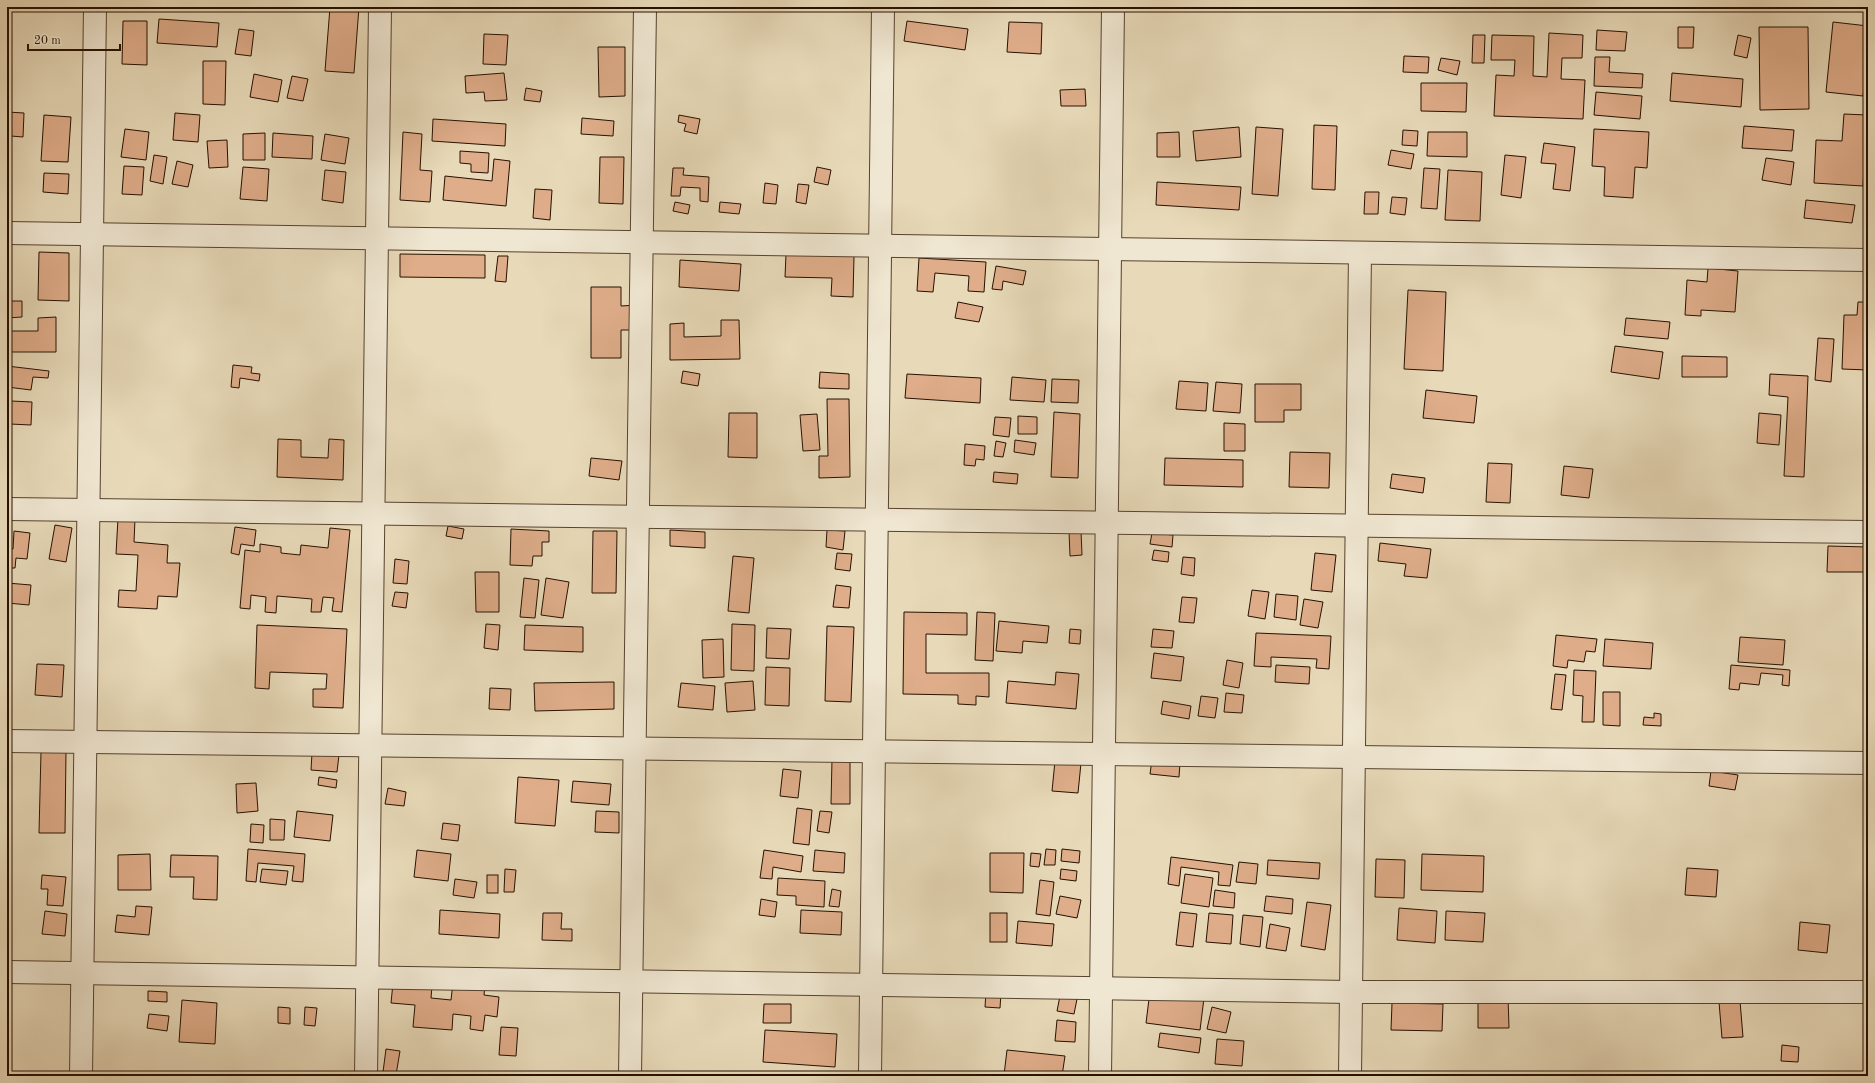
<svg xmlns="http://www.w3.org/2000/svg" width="1875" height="1083" viewBox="0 0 1875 1083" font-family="'Old Standard TT',serif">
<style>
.building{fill:#dfad8a;stroke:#261000}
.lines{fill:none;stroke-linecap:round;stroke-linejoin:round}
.street-casing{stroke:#56422e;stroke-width:24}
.street{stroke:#f0e7d2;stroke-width:22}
</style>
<rect width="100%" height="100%" fill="#e8dab9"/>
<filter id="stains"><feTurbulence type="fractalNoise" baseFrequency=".005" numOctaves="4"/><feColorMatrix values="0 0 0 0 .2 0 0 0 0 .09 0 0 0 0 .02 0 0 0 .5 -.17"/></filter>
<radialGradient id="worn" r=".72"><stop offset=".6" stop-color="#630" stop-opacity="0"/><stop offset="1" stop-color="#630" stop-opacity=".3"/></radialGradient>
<!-- building -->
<g class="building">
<path d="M330,7H359L354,73L325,71Z"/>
<path d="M159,19L219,23L217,47L157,43Z"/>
<path d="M123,21H147V65L122,64Z"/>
<path d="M907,21L968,29L965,50L904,41Z"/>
<path d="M1009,22L1042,23L1041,54L1007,52Z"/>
<path d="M1833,22L1868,26V50L1863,96L1826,92Z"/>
<path d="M1678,27H1694L1693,48H1678Z"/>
<path d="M1759,27H1808L1809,109L1760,110Z"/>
<path d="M239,29L254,31L251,56L235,54Z"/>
<path d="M1597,30L1627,32L1625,51L1596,50Z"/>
<path d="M1549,33L1583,35L1582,58H1562L1561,79L1585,80L1583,119L1494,116L1496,75L1514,76L1515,60H1491L1492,35L1534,36L1533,76L1547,77Z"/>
<path d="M484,34L508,35L506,65L483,64Z"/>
<path d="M1473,35H1485L1484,63H1472Z"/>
<path d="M1738,35L1751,38L1747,58L1734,55Z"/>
<path d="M598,47H625V96L599,97Z"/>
<path d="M1404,56L1429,57L1428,73L1403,72Z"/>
<path d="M1595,57H1610L1609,72L1643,74L1642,88L1594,86Z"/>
<path d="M1441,58L1460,61L1457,75L1438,70Z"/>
<path d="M203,61H226L225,105L203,104Z"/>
<path d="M504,73L507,100L485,101L484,92L466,93L465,76Z"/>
<path d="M1672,73L1743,79L1741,107L1670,101Z"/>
<path d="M254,74L282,80L278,102L250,97Z"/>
<path d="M292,76L308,79L303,101L287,98Z"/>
<path d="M1421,83H1467L1466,112L1421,111Z"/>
<path d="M526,88L542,91L540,102L524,100Z"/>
<path d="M1085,89L1086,106H1061L1060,90Z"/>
<path d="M1596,92L1642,96L1640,119L1594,115Z"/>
<path d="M7,112L24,113L23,137L11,136L10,169H7Z"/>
<path d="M175,113L200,115L198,142L173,140Z"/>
<path d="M1844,114L1867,115L1863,186L1814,183L1816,140L1842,141Z"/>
<path d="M44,115L71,117L68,162L41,161Z"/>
<path d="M679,115L700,119L697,134L684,131L686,124L678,122Z"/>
<path d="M582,118L614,121L613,136L581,134Z"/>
<path d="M433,119L506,124L505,146L432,141Z"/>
<path d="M1314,125L1337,126L1335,190L1312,189Z"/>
<path d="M1744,126L1794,130L1792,151L1742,148Z"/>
<path d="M1239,127L1241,157L1196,161L1193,131Z"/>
<path d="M1256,127L1283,129L1278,196L1252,194Z"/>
<path d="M125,129L149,132L146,160L121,157Z"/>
<path d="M1594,129L1649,132L1647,168L1635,167L1633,198L1604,196L1605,167L1592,166Z"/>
<path d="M1403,130L1418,131L1417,146L1402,145Z"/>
<path d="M403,132L422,134L420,170L432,171L430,202L400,200Z"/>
<path d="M1179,132L1180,157H1157V133Z"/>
<path d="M1428,132H1467V157L1427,156Z"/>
<path d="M265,133V160H243V134Z"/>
<path d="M273,133L313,136L312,159L272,157Z"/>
<path d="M325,134L349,138L345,164L321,160Z"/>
<path d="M227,140L228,167L209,168L207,141Z"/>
<path d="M1544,143L1575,147L1570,191L1553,189L1556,164L1541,163Z"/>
<path d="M1391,150L1414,154L1411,169L1388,165Z"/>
<path d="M460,151L489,153L488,173L471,172V164L460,163Z"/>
<path d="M154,155L167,157L163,184L150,181Z"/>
<path d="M1505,155L1526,157L1521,198L1501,195Z"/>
<path d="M600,157H624L623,204L599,203Z"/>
<path d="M1766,158L1794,162L1791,185L1762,180Z"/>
<path d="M494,159L510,161L506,206L443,200L445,176L492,181Z"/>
<path d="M177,161L193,165L188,187L172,184Z"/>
<path d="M124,166L144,167L142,195L122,194Z"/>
<path d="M243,167L269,169L267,201L240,199Z"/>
<path d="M817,167L831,170L828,185L814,182Z"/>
<path d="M673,168H684L683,175L709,177L708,202L700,201V188L681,187L680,196H671Z"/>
<path d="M1424,168L1440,169L1437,209L1421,208Z"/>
<path d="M325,170L346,172L343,203L322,200Z"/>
<path d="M1448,170L1482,172L1480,221L1445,220Z"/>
<path d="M44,173L69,174L68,194L43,192Z"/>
<path d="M1157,182L1241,187L1239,210L1156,205Z"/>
<path d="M765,183L778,185L776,204L763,203Z"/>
<path d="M798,184L809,185L806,204L796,202Z"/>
<path d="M535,189L552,190L550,220L533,218Z"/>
<path d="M1365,192H1379L1378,214H1364Z"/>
<path d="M1392,197L1407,198L1405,215L1390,213Z"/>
<path d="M1806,200L1855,205L1852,223L1804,218Z"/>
<path d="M675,202L690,205L688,214L673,211Z"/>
<path d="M720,202L741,204L739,214L719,212Z"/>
<path d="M39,252L69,253V301L38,300Z"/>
<path d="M400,254L485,255V278L400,277Z"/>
<path d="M786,254L854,256L853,297L831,296L832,278L785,277Z"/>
<path d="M498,256H508L506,282L495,281Z"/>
<path d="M919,258L986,262L984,292L968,291L969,276L935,273L933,292L917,291Z"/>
<path d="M680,260L741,264L739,291L679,287Z"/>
<path d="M996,266L1026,271L1023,285L1003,281L1002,290L992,289Z"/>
<path d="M1708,268L1738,271L1735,312L1701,310V316L1685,315L1687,280L1707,282Z"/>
<path d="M591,287H621V306L637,305V330H621V358H591Z"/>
<path d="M1408,290L1446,292L1443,371L1404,369Z"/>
<path d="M7,301H22V317L7,318Z"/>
<path d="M958,302L983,307L979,322L955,318Z"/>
<path d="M1858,302H1868V370L1842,369L1844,315H1857Z"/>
<path d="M56,317V352H7V331H38V318Z"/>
<path d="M1626,318L1670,322L1668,339L1624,335Z"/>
<path d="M721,320H739L740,359L670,360V324L684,323V337L721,336Z"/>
<path d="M1818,338L1834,339L1831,382L1815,380Z"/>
<path d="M1615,346L1663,352L1659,379L1611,372Z"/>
<path d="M1682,356L1727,357V377H1682Z"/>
<path d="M233,365L252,367L251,373L260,374L259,381L240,378L239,388L231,387Z"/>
<path d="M7,366L49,371L48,378L33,377L31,390L7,387Z"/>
<path d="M683,371L700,374L698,386L681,383Z"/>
<path d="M820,372L849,374V389L819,388Z"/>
<path d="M907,374L981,378L980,403L905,398Z"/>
<path d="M1770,374L1808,376L1804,477L1784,476L1788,397L1769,395Z"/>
<path d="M1012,377L1046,380L1044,402L1010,400Z"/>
<path d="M1052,379L1079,380L1078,403L1051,402Z"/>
<path d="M1179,381L1208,383L1206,411L1176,409Z"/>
<path d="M1216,382L1242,384L1240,413L1213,411Z"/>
<path d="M1255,384H1301V410H1284V422H1255Z"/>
<path d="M1426,390L1477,396L1474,423L1423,418Z"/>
<path d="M827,399H849L850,477L819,478V456H828Z"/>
<path d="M11,401L32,402L31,425L10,424Z"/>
<path d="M1054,412L1080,414L1078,478L1051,477Z"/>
<path d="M729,413H757V458L728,457Z"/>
<path d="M1759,413L1781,415L1779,445L1757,443Z"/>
<path d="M817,414L820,450L803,451L800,415Z"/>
<path d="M1018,416L1037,417V434H1018Z"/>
<path d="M995,417L1011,418L1009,437L993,435Z"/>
<path d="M1224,423L1245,424V451H1224Z"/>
<path d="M278,439L301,440V457L328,458L329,439L344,440L343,480L277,477Z"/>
<path d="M1015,440L1036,443L1034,455L1014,452Z"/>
<path d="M996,441L1006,443L1003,457L994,456Z"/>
<path d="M965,444L985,446L984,460L976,459L975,466L964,465Z"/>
<path d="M1290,452L1330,453L1329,488L1289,487Z"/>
<path d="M591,458L622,461L619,480L589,476Z"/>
<path d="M1165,458L1243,460V487L1164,485Z"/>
<path d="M1488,463L1512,464L1510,503L1486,502Z"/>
<path d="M1564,466L1593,469L1589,498L1561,495Z"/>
<path d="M994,472L1018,474L1017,484L993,482Z"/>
<path d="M1392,474L1425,478L1423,493L1390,488Z"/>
<path d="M118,518L135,519L134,542L168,545L167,563H180L177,597L158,596L157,609L118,607L119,590L136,591L138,555L116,554Z"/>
<path d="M55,525L72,528L66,562L49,559Z"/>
<path d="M448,526L464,529L462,539L446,536Z"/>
<path d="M235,527L256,530L254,546L241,544L239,555L231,553Z"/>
<path d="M330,528L350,530L342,612L332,611L334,598L323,597L321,612H311L312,599L277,596L276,613L265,612L266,597L251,595L250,609L240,608L245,550L260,552V544L281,547V553L300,555L301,545L328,548Z"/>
<path d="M511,529L549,531V542H542V556H533L532,566L510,565Z"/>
<path d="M670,530L705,532V548L670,546Z"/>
<path d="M827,530L845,531L843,550L826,547Z"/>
<path d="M14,531L30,533L27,559L16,558L15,568H7V548L13,549Z"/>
<path d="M593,531H617L616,593H592Z"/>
<path d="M1069,531H1081L1082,555L1070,556Z"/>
<path d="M1152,533L1173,535L1172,547L1150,544Z"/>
<path d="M1380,543L1431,549L1427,578L1404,576L1406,564L1378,561Z"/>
<path d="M1828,546L1868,547V572H1827Z"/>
<path d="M1154,550L1169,552L1168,562L1152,560Z"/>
<path d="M837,553L852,554L850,571L835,569Z"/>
<path d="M1315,553L1336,555L1332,592L1311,590Z"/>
<path d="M733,556L754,558L749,613L728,611Z"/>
<path d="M1183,557L1195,558L1194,576L1181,574Z"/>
<path d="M395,559L409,561L407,584L393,583Z"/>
<path d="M475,572H499V612H476Z"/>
<path d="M524,578L539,580L535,618L520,617Z"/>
<path d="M546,578L569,582L563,618L541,615Z"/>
<path d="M7,583L31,585L29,605L7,603Z"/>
<path d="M836,585L851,587L849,608L833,607Z"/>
<path d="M1252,590L1269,592L1265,619L1248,616Z"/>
<path d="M395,592L408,593L406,608L392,606Z"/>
<path d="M1276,594L1298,596L1296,620L1274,617Z"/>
<path d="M1182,597L1197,598L1194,623L1179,622Z"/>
<path d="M1304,599L1323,602L1318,628L1300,625Z"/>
<path d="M904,612L967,613V635L926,634V673H989V697L976,696V705L958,704V695L903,694Z"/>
<path d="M977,612L995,613L993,661L975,660Z"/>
<path d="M999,621L1049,626L1047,643L1023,641L1022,653L996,651Z"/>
<path d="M486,624L500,625L498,650L484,648Z"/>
<path d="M732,624L755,625L754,671L731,670Z"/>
<path d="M257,625L347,629L343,708L313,707V689H326L327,674L270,672L269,689L255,688Z"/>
<path d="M525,625L583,627V652L524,650Z"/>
<path d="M827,626L854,627L851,702L825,701Z"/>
<path d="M767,628L791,629L789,659L766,658Z"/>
<path d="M1070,629L1081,630L1080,644L1069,643Z"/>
<path d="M1153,629L1174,631L1172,648L1151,647Z"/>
<path d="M1256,633L1331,636L1329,669L1316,668L1317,659L1271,657V667L1254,666Z"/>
<path d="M1556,635L1597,639L1595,652L1586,651L1584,662L1568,660L1567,668L1553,666Z"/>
<path d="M1740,637L1785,640L1783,665L1738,662Z"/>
<path d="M723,639L724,677L703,678L702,640Z"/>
<path d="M1605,639L1653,643L1651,669L1603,666Z"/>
<path d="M1154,653L1184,657L1181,681L1151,678Z"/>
<path d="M1227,660L1243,663L1239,688L1223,685Z"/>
<path d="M37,664L64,665L62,697L35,695Z"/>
<path d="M1276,665L1310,667L1309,684L1275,682Z"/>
<path d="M1731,665L1790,670L1789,686L1782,685L1783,675L1761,673L1759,685L1740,683L1739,690L1729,689Z"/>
<path d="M766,667L790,668L789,706L765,705Z"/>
<path d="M1574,670L1596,671L1594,722H1582L1583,696L1573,695Z"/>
<path d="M1056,672L1079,674L1076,709L1006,703L1008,681L1055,685Z"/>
<path d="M1555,674L1566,675L1562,710L1551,709Z"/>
<path d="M753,681L755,710L727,712L725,683Z"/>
<path d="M614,682V709L535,711L534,683Z"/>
<path d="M681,683L715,686L713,710L678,707Z"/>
<path d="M490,688L511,689L510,710L489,709Z"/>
<path d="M1603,692H1620V726L1603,725Z"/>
<path d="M1226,693L1244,695L1242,713L1224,712Z"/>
<path d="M1201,696L1218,698L1215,718L1198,716Z"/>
<path d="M1163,701L1191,706L1189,719L1161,714Z"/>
<path d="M1654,713L1661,714V726L1643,725L1644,717L1654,718Z"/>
<path d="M41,752H66L65,833H39Z"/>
<path d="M312,753L339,755L337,772L311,770Z"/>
<path d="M832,759H850V804H831Z"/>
<path d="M1152,760L1180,763L1179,777L1150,774Z"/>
<path d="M1055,761L1081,763L1078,793L1052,791Z"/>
<path d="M783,769L801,771L798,798L780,796Z"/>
<path d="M1711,771L1738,775L1735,790L1709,786Z"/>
<path d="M319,777L337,780L336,788L318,785Z"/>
<path d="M518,777L559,780L555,826L515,823Z"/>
<path d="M573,781L611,784L609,805L571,802Z"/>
<path d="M256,783L258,811L237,813L236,784Z"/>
<path d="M388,788L406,792L404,806L385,804Z"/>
<path d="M797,808L812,810L809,845L793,843Z"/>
<path d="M297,811L333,815L330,841L294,837Z"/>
<path d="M596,811L619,812V833L595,832Z"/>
<path d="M820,811L832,812L829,833L817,831Z"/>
<path d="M270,819L285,820L284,840H270Z"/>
<path d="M443,823L460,825L458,841L441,839Z"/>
<path d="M251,824L264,825L263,843L250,842Z"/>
<path d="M248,849L305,854L303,882L292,881L294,866L258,863L256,882L246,881Z"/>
<path d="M1046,849L1056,850L1055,865H1044Z"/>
<path d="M1062,849L1080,851L1079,863L1061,861Z"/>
<path d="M417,850L451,854L448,881L414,877Z"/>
<path d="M764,850L803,856L801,872L773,867L772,879L760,878Z"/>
<path d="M815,850L845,853L844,873L813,871Z"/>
<path d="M990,853H1024L1023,893L990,892Z"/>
<path d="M1031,853L1041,854L1039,867L1030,866Z"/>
<path d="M150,854L151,890H118V855Z"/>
<path d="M1422,854L1484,856L1483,892L1421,890Z"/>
<path d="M171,855L218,856L217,900L193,899L194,877H170Z"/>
<path d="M1171,857L1233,865L1230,886L1218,885L1219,872L1181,867L1179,886L1168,884Z"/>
<path d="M1376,859L1405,860L1404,898L1375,897Z"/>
<path d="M1268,860L1320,863L1319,879L1267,875Z"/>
<path d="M1239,862L1258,864L1256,884L1236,882Z"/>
<path d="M1687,868L1718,870L1716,897L1685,895Z"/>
<path d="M262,869L288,871L286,885L260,882Z"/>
<path d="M505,869L516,870L514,892H504Z"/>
<path d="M1061,869L1077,871L1076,881L1060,879Z"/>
<path d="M1185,874L1213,878L1209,907L1181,903Z"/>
<path d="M42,875L66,877L63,906L47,905L48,889H41Z"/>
<rect x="487" y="875" width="11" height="18"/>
<path d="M778,878L825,881L824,907L796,905V896L777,895Z"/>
<path d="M455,879L477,882L474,898L453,895Z"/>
<path d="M1040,880L1054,882L1050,916L1036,914Z"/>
<path d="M832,889L841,891L839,907L829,906Z"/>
<path d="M1215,890L1235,893L1234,908L1213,906Z"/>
<path d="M1060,896L1081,900L1077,918L1056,914Z"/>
<path d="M1266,896L1293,899L1292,914L1264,911Z"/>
<path d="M761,899L777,902L775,917L759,915Z"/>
<path d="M1307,902L1331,905L1325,950L1301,946Z"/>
<path d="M136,906L152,907L149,935L115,932L117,915L135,917Z"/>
<path d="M1399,908L1437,911L1435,943L1397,940Z"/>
<path d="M440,910L500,914L499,938L439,934Z"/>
<path d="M801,910L842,912L841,935L800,933Z"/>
<path d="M45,911L67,914L65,936L42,934Z"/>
<path d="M1446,911L1485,913L1483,942L1445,940Z"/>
<path d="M1180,912L1197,914L1193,947L1176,945Z"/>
<path d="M543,913H562L561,929H572V941L542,940Z"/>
<rect x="990" y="913" width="17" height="29"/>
<path d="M1209,913L1233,915L1231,944L1206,942Z"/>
<path d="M1243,915L1263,917L1260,947L1240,944Z"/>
<path d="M1018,921L1054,924L1052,946L1016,943Z"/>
<path d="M1800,922L1830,925L1827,953L1798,950Z"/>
<path d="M1270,924L1290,928L1286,951L1266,948Z"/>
<path d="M453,982L485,985L484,995L499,997L497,1017L485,1015L483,1031L470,1029L471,1016L453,1014L452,1030L413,1027L415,1005L391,1003L393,983L432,986L431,998L451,1000Z"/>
<path d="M148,991L167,992V1002L148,1001Z"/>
<path d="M1061,991L1078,994L1074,1014L1057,1011Z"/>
<path d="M1150,991L1204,998L1200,1030L1146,1023Z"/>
<path d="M986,992L1001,993L1000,1008L985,1007Z"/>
<path d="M1478,997H1508L1509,1028H1478Z"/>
<path d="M182,1000L217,1003L215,1044L179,1042Z"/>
<path d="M1740,1001L1743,1037L1722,1038L1719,1002Z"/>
<path d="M1392,1003L1443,1004L1442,1031L1391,1030Z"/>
<path d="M764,1004H791V1023H763Z"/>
<path d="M278,1007L290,1008V1024L278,1023Z"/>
<path d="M305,1007L317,1008L315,1026L304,1025Z"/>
<path d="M1212,1007L1231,1012L1226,1033L1207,1029Z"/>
<path d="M149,1014L169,1016L167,1031L147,1028Z"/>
<path d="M1057,1020L1076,1022L1075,1042L1055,1041Z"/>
<path d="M501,1027L518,1028L516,1056L499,1055Z"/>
<path d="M765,1030L837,1034L835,1067L763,1062Z"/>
<path d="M1160,1033L1201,1038L1199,1053L1158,1047Z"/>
<path d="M1217,1039L1244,1041L1242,1066L1215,1064Z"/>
<path d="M1782,1045L1799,1047L1798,1062L1781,1061Z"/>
<path d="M386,1049L400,1051L396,1075L383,1072Z"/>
<path d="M1007,1050L1065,1056L1062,1076L1004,1075Z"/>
<rect x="1724" y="1073" width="38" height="3"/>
</g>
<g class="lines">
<!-- street casing -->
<g class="street-casing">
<g id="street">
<path d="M7,233L1868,260"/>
<path d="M7,509L1868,532"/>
<path d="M7,741L1868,763"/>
<path d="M7,972L1350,992H1868"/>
<path d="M81,1076L95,7"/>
<path d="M366,1076L380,7"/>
<path d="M630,1076L645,7"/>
<path d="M870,1076L883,7"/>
<path d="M1100,1076L1113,7"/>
<path d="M1350,1076L1360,253"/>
</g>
</g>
<!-- street -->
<use href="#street" class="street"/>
</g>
<!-- margin -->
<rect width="1875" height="1083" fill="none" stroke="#e8dab9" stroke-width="24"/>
<rect x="8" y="8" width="1859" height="1067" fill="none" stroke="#261000" stroke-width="2"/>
<rect x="12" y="12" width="1851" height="1059" fill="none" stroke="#261000"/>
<!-- scale -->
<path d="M28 44v6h92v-6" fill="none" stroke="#261000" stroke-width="2"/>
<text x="34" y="44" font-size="12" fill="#261000" stroke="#f0e7d2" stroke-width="3" paint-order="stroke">20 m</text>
<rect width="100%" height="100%" filter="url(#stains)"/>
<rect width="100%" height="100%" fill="url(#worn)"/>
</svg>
